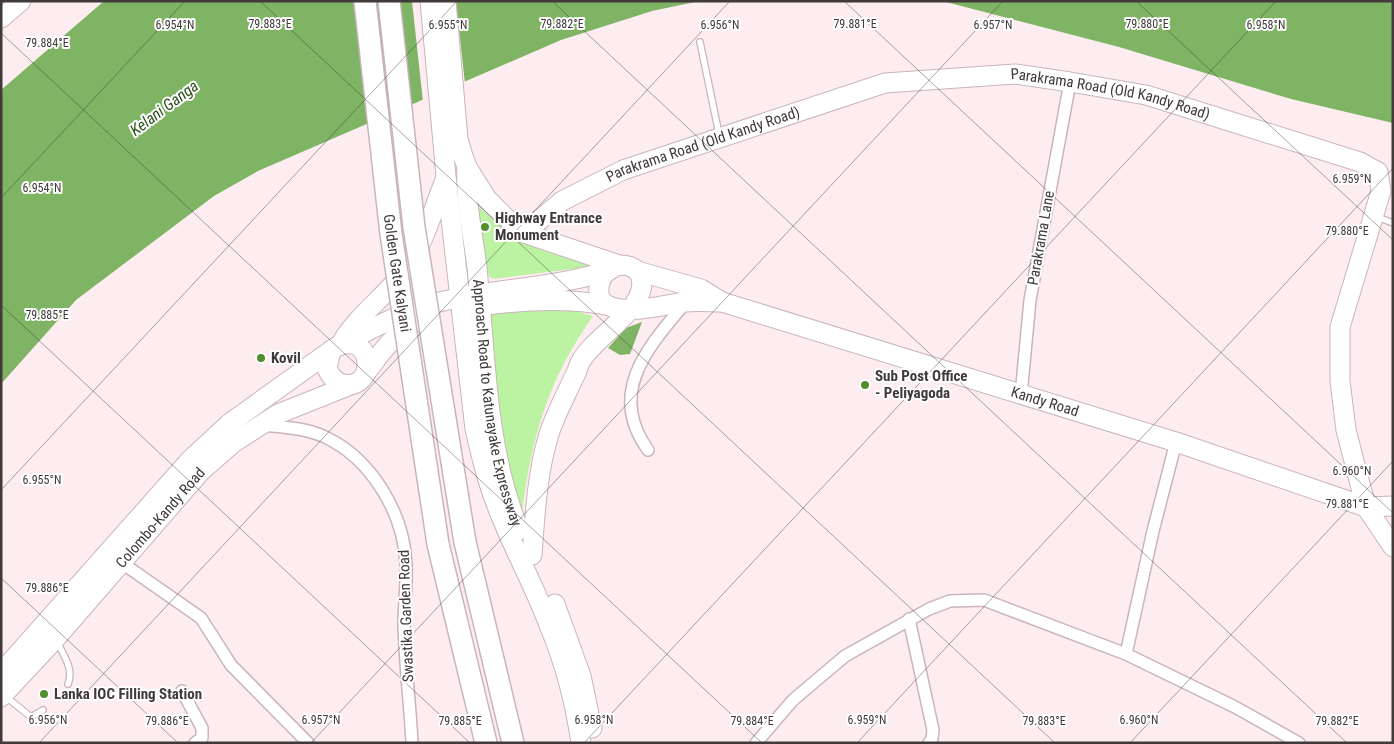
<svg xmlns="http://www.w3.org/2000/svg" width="1394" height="744" viewBox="0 0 1394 744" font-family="'Roboto Condensed',sans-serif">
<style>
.green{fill:#bbf3a2}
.water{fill:#7eb464}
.pier{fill:#feedf0}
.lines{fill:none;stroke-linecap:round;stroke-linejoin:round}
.service-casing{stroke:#c9b5b9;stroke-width:8}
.minor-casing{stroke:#c9b5b9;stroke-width:14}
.primary-casing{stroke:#c9b5b9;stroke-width:21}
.trunk-casing{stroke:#c9b5b9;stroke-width:21}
.motorway-casing{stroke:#c9b5b9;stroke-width:24}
.service{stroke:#fff;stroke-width:5.5}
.minor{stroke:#fff;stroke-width:11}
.primary{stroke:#fff;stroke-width:19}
.trunk{stroke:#fff;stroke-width:19}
.motorway{stroke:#fff;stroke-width:21}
.motorway-bridge-casing{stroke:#c9b5b9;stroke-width:24;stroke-linecap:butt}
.motorway-bridge{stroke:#fff;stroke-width:21}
.ticks{fill:none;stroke:#41393a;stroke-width:1;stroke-opacity:0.45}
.poi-dot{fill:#508e2e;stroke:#fff;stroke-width:2}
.labels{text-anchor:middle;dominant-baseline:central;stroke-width:4;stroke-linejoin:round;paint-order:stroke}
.street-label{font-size:15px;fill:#41393a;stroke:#fff}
.poi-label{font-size:15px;font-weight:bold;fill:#41393a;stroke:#fff;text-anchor:start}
.water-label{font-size:16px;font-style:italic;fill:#2d501a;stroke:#fff}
.ticks-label{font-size:12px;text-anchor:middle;fill:#41393a;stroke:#fff;stroke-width:4;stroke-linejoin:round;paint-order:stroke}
</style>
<rect width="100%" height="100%" fill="#feedf0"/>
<!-- green -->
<g class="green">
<path d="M476,205C488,214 499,227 512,235C537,252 568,258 596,266L493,279L488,275Z"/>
<path d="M506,309H567L593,316C546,383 531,440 521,520L498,428L489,312Z"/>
</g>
<!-- water -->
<g class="water">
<path d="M104,1H700L652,11L561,40L258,171L214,196L76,300L1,384V90Z"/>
<path d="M942,1H1393V123L1291,99L1119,47Z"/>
<path d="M642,322L630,354L620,355L608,348L626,328Z"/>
</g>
<!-- pier -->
<path class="pier" d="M412,1H456L465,84L423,102Z"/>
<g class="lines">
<!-- service casing -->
<g class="service-casing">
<g id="service">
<path d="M700,42L719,134"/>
<path d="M1377,217L1393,223"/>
<path d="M58,643C64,657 74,669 68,684"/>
<path d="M5,696L31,717L43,710"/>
</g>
</g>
<!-- minor casing -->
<g class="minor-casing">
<g id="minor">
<path d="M1021,395L1030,300L1070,82"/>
<path d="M262,425C283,427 306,428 325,437C372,459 404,514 406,564C407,584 404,604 404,625C405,664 410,704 412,743"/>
<path d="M648,450C606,392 649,346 686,302"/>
<path d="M122,563L201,618L231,665L308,743"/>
<path d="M909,619L933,730L932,739L929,743"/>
<path d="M1126,654L1153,531L1176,442"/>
<path d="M182,691L202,728V738L195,743"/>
<path d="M756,743L793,700L845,656L929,609L950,601L984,600L1126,654L1235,707L1299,743"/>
</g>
</g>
<!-- primary casing -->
<g class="primary-casing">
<g id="primary">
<path d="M1,18L21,1"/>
<path id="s1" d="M524,233L562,201L623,170L885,83L1015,74L1070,82L1146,95L1360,162L1378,172L1381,191L1340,327V381L1346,430L1366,507"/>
</g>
</g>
<!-- trunk casing -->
<g class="trunk-casing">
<g id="trunk">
<path d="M430,1L446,176L475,429C481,455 487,481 497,506C512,546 534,585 549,625C565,663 575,702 581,743"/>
<path d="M446,1L458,139L462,153L467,167L487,199L513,225L524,233L619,265"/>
<path id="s2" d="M467,167C465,202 473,234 477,268C486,357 485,446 519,530"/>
<path id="s3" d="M637,271L701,289L722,302L1176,442L1366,507L1393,506"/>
<path d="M475,307C519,300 562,297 606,305"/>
<path d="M342,342C358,315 386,296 405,270C424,244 433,210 445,180"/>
<path d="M341,344C367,332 394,316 421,307C483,288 549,290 610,270"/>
<path d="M365,374C381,353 393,334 417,321"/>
<path d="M1366,507L1393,547"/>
<path d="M532,555C535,515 537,473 549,434C556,413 566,395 575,375C578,371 578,365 581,361C595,335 653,306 640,274C623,253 590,273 601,301C621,318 661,305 685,302C697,301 709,302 721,302"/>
<path d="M555,604L581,676L592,728"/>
<path d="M1,673L190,460L230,423L336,347C374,329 378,391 343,384C335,382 330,376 327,368L331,351"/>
<path id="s4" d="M1,697L56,638L201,471L233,443L278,414L353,384"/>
</g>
</g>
<!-- motorway casing -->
<g class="motorway-casing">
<g id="motorway">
<path d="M465,542L513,743"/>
<path d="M438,544L486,743"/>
</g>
</g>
<!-- service -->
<use href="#service" class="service"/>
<!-- minor -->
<use href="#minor" class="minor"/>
<!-- primary -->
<use href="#primary" class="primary"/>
<!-- trunk -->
<use href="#trunk" class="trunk"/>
<!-- motorway -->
<use href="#motorway" class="motorway"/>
<!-- motorway-bridge casing -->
<g class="motorway-bridge-casing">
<g id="motorway-bridge">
<path id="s5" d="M365,1L391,234L438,544"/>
<path d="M389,1L414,227L465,542"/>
</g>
</g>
<!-- motorway-bridge -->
<use href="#motorway-bridge" class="motorway-bridge"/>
</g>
<!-- ticks -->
<path class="ticks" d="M260,1L1055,743M552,1L1347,743M844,1L1393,513M1136,1L1393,240M1,33L762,743M1,198L185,1M1,305L470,743M1,490L457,1M1,578L178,743M39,743L730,1M311,743L1003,1M584,743L1276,1M857,743L1393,168M1130,743L1393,461"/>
<!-- markers -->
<g class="poi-dot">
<circle cx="485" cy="227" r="5"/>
<circle cx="261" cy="358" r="5"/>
<circle cx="865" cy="385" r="5"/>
<circle cx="44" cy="694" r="5"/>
</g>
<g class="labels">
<!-- street labels -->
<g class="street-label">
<text stroke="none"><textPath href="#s1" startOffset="622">Parakrama Road (Old Kandy Road)</textPath></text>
<text stroke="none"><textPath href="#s1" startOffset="202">Parakrama Road (Old Kandy Road)</textPath></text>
<text transform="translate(1041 238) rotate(-80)">Parakrama Lane</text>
<text stroke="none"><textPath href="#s5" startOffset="274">Golden Gate Kalyani</textPath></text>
<text stroke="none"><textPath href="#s2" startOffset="238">Approach Road to Katunayake Expressway</textPath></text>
<text stroke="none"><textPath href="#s3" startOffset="429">Kandy Road</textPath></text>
<text stroke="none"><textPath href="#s4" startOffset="240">Colombo-Kandy Road</textPath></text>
<text transform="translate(406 616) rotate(-92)">Swastika Garden Road</text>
</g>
<!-- poi labels -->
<g class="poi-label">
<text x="495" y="218">Highway Entrance<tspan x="495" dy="17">Monument</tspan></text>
<text x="271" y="358">Kovil</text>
<text x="875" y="376">Sub Post Office<tspan x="875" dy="17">- Peliyagoda</tspan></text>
<text x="54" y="694">Lanka IOC Filling Station</text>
</g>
<!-- water labels -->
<g class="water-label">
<text transform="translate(164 108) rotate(-37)">Kelani Ganga</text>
</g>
</g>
<g class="ticks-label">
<text x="270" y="28">79.883°E</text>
<text x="562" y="28">79.882°E</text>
<text x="855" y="28">79.881°E</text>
<text x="1147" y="28">79.880°E</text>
<text x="175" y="29">6.954°N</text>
<text x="720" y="29">6.956°N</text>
<text x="993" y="29">6.957°N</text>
<text x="1266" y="29">6.958°N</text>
<text x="448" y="29">6.955°N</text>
<text x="47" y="47">79.884°E</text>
<text x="1352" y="183">6.959°N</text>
<text x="42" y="192">6.954°N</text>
<text x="1347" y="235">79.880°E</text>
<text x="47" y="319">79.885°E</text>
<text x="1352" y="475">6.960°N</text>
<text x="42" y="484">6.955°N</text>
<text x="1347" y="508">79.881°E</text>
<text x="47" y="592">79.886°E</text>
<text x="48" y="724">6.956°N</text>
<text x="321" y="724">6.957°N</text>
<text x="594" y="724">6.958°N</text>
<text x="867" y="724">6.959°N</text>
<text x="1139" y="724">6.960°N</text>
<text x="167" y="725">79.886°E</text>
<text x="460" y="725">79.885°E</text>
<text x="752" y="725">79.884°E</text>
<text x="1044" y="725">79.883°E</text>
<text x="1337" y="725">79.882°E</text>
</g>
<!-- border -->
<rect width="1394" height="744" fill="none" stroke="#41393a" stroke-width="5"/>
</svg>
